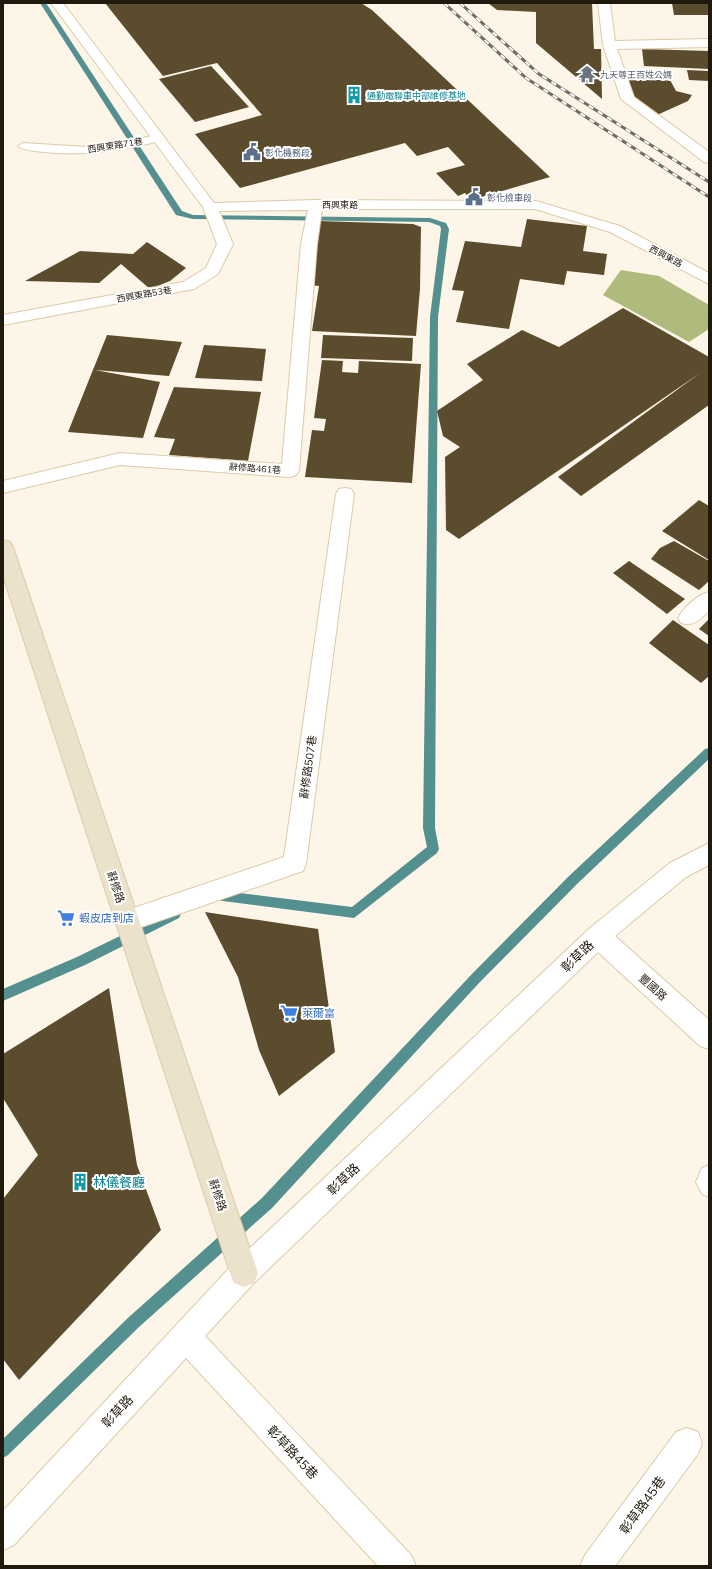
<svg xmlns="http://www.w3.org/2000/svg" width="712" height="1569" viewBox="0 0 712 1569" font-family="Mulish,'Noto Sans TC',sans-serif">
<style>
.forest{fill:#aebb7c}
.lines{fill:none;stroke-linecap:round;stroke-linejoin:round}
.stream{fill:#54908f;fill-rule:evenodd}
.building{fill:#5c4c2e}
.lane-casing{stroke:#ddcaa9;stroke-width:2}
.street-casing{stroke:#ddcaa9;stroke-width:2}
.secondary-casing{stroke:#ddcaa9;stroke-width:2}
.lane{fill:#fff;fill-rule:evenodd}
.street{fill:#fff;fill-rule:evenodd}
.secondary{fill:#ece1ca;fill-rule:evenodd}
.rail-casing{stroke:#736b5f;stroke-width:3}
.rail{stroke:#fff;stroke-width:2;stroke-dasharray:5.5;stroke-linecap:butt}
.labels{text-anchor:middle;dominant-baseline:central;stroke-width:4;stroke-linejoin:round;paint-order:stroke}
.far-worship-label{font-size:9px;fill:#5b616d;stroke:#fff;text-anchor:start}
.far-culture-label{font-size:9px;fill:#0d838f;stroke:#fff;text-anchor:start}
.far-street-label{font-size:9px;fill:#20190d;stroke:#fff}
.far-service-label{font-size:9px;fill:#4e5e75;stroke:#fff;text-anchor:start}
.street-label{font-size:11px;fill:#20190d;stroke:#fff}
.shop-label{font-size:11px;fill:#366cbe;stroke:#fff;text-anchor:start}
.near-street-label{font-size:13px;fill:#20190d;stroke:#fff}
.near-culture-label{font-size:13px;fill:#0d838f;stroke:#fff;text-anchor:start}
</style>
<rect width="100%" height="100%" fill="#fdf5e8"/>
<!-- forest -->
<path class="forest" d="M621,270L659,276L709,305V329L689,342L603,295Z"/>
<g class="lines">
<!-- stream -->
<g class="stream">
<path d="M40,3H46L182,211L193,215L430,218L446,223L449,229L438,317L435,828L439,849L437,853L354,918L215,900L211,899L209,895L211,891L215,890L352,907L427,847L423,828L430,317L441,229L440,226L429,222L193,219L176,215Z"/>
<path d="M709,748V759L577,884L479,983L272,1208L139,1327L8,1455L3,1458V1439L129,1317L262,1198L471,975L569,876L705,749Z"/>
<path d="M175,909L179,910L181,914L179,918L85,965L3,1001V989L77,957Z"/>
</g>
</g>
<!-- building -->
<g class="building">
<path d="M105,3H361L372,10L550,177L471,200L465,193L458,196L436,173L465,165L448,147L417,156L405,143L240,188L195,134L262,115L217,63L163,76Z"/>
<path d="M488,3H592L594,49H601L602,99L536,43V12L497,10Z"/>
<path d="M672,3H708L709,15H674Z"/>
<path d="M642,49L709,51V69L644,66Z"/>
<path d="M211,66L249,107L195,122L159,79Z"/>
<path d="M687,70L709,71V81L689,80Z"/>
<path d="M627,73L669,78L676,91L692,95L688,101L657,115L633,107Z"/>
<path d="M527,219L587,226L583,251L607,254L604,275L567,271L564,285L520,279L509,329L456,322L464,291L452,290L465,241L521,247Z"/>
<path d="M319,221L413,224L421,227L420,289L416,336L312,331L319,286L308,285Z"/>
<path d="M147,242L186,268L170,281L150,289L121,264L99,283L25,281L80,251L133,254Z"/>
<path d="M623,308L709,357V405L581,496L558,477L700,373L459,539L446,530L445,457L460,447L443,436L437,411L483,380L467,364L522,330L559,347Z"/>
<path d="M107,335L182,342L169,376L95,370L160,382L143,438L68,432Z"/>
<path d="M323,335L413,338L412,361L321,358Z"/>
<path d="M204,345L266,349L262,381L195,378Z"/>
<path d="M322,360L343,361L342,372L358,373L359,361L421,364L412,483L305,477L312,430L324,431L326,419L314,418Z"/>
<path d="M174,387L261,392L248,461L169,455L175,439L154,437Z"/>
<path d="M699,500L709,506V560L662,531Z"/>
<path d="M674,541L709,561V581L699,590L651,559L660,548Z"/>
<path d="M629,561L685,599L667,614L613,573Z"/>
<path d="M709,619V636L699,629Z"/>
<path d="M673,620L709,645V676L701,683L649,643Z"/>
<path d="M205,912L318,929L335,1052L279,1096L259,1050L238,977Z"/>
<path d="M109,988L137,1165L161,1230L19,1380L3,1359V1199L38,1155L3,1098V1054Z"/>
</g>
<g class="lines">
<!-- lane casing -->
<g class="lane-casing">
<g id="lane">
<path d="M159,135L163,136L164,138L163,140C141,146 109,152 87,153C76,154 23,153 18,146L23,143L87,147Z"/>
<path d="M709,1165V1197L702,1194L696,1182L702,1168Z"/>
</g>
</g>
<!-- street casing -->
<g class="street-casing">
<g id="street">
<path d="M51,3H63L214,203L316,200L536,201L620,226L709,273V284L610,232L535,209H322L317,244L299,471L296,475L290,477L120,465L3,493V481L120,453L282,464L301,244L308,210L219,211L233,244L218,274L194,289L3,325V315L183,282L206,268L217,244L203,207Z"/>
<path d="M598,3H610L615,41L709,39V47L617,49L634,97L709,152V163L704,162L621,99L603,45Z"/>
<path d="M345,488L351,489L354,494L306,864L303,871L127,932L119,929L115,921L119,913L284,857L336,494L339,489Z"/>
<path d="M709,592V611C700,619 694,627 681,623L678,618C684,607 697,595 709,592Z"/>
<path d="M709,843V865L686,877L615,936L709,1020V1049L700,1046L598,952L254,1283L205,1336L411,1555L416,1566H378L186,1358L14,1545L3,1550V1511L234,1263L590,928L670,863Z"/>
<path d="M687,1428L698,1432L702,1443L698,1454L615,1566H580L585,1555L676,1432Z"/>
</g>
</g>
<!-- secondary casing -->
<g class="secondary-casing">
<path id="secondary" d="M3,540L10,542L13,547L258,1273L254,1283L244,1287L234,1283L230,1273L3,576Z"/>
</g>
<!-- lane -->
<use href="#lane" class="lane"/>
<!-- street -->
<use href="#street" class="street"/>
<!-- secondary -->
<use href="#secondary" class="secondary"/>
<!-- rail casing -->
<g class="rail-casing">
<g id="rail">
<path d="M444,3L526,78L709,197"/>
<path d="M460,3L539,74L709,182"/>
</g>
</g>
<!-- rail -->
<use href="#rail" class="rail"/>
</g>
<!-- icons -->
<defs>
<g id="temple-bare" transform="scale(1.38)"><path d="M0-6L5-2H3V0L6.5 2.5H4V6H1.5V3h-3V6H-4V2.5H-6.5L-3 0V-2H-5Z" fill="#6b7280" stroke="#fff" stroke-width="2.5" paint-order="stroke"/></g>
<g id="building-bare" transform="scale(1.38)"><path d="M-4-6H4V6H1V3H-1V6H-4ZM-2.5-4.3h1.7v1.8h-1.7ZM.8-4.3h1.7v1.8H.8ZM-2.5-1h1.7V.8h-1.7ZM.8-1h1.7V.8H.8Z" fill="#0f9aa8" stroke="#fff" stroke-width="2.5" paint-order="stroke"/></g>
<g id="civic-bare" transform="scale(1.38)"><path d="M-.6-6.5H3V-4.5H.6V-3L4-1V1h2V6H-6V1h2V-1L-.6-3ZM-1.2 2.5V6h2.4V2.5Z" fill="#5c6f8a" stroke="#fff" stroke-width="2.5" paint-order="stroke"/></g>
<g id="supermarket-bare" transform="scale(1.38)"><path d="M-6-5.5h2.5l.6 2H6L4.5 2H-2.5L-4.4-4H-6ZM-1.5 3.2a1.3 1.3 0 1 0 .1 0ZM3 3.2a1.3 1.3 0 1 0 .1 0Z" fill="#3f7fe0" stroke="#fff" stroke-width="2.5" paint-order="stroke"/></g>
</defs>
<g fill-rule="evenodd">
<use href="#temple-bare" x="587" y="74"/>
<use href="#building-bare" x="354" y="95"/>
<use href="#civic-bare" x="252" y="152"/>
<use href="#civic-bare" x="474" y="197"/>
<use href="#supermarket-bare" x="66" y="918"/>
<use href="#supermarket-bare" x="289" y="1013"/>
<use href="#building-bare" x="80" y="1182"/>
</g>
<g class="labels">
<!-- far-worship labels -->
<g class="far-worship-label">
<text x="600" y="74">九天尊王百姓公媽</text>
</g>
<!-- far-culture labels -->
<g class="far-culture-label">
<text x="367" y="95">通勤電聯車中部維修基地</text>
</g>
<!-- far-street labels -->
<g class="far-street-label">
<text transform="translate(115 145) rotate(-9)">西興東路71巷</text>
<text x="340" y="204">西興東路</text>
<text transform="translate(666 256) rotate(28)">西興東路</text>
<text transform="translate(144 294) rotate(-10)">西興東路53巷</text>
<text transform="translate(255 468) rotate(4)">辭修路461巷</text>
</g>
<!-- far-service labels -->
<g class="far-service-label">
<text x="265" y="152">彰化機務段</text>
<text x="487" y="197">彰化檢車段</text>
</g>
<!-- street labels -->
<g class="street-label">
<text transform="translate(308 767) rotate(-82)">辭修路507巷</text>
<text transform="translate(116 887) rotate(72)">辭修路</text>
<text transform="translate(653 987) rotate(42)">豐國路</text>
<text transform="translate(218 1195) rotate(72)">辭修路</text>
</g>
<!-- shop labels -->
<g class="shop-label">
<text x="79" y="918">蝦皮店到店</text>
<text x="302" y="1013">萊爾富</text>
</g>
<!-- near-street labels -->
<g class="near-street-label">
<text transform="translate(577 956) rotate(-44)">彰草路</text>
<text transform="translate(343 1179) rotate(-44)">彰草路</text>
<text transform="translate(117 1411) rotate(-47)">彰草路</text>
<text transform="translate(293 1452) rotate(47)">彰草路45巷</text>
<text transform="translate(642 1505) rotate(-54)">彰草路45巷</text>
</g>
<!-- near-culture labels -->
<g class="near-culture-label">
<text x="93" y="1182">林儀餐廳</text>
</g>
</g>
<!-- border -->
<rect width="712" height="1569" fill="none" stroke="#20190d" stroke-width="8"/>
</svg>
